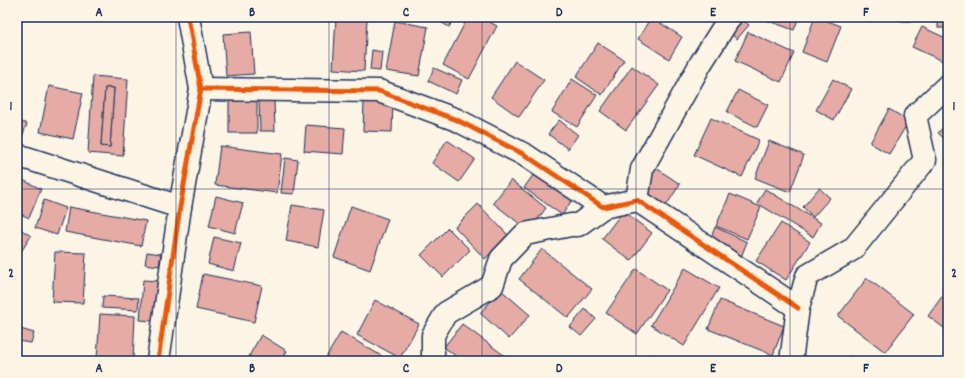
<svg xmlns="http://www.w3.org/2000/svg" width="965" height="378" viewBox="0 0 965 378" font-family="Dekko,sans-serif">
<style>
.building{fill:#e5aba4;stroke:#1b2f5e;fill-rule:evenodd}
.lines{fill:none;stroke-linecap:round;stroke-linejoin:round}
.minor-casing{stroke:#1b2f5e;stroke-width:25}
.minor{stroke:#fcf5e5;stroke-width:22}
.cycleway-casing{stroke:#fcf5e5;stroke-width:8}
.cycleway{stroke:#e8590c;stroke-width:5}
.grid{fill:none;stroke:#1b2f5e;stroke-width:1;stroke-opacity:0.55}
.neatline{fill:none;stroke:#1b2f5e;stroke-width:1.5}
.grid-label{font-size:13px;text-anchor:middle;font-weight:bold;fill:#1b2f5e}
</style>
<rect width="100%" height="100%" fill="#fcf5e5"/>
<filter id="ink" filterUnits="userSpaceOnUse"><feTurbulence type="fractalNoise" baseFrequency=".025" numOctaves="2"/><feDisplacementMap in="SourceGraphic" scale="8" xChannelSelector="R" yChannelSelector="G"/><feConvolveMatrix kernelMatrix="1 2 1 2 8 2 1 2 1" color-interpolation-filters="sRGB"/></filter>
<g filter="url(#ink)">
<!-- building -->
<g class="building">
<path d="M116,17H136L135,22Z"/>
<path d="M336,17L367,19L364,71L333,69Z"/>
<path d="M432,17H455L449,27Z"/>
<path d="M468,17H480L497,26L469,79L443,65Z"/>
<path d="M496,17H508L505,22Z"/>
<path d="M651,17L682,37L669,59L638,39Z"/>
<path d="M739,17L749,25L737,39L726,30Z"/>
<path d="M760,17H799L794,30L760,18Z"/>
<path d="M815,17H817L841,26L827,62L802,52Z"/>
<rect x="902" y="17" width="30" height="4"/>
<rect x="938" y="17" width="10" height="11"/>
<path d="M395,21L428,27L419,76L386,71Z"/>
<path d="M922,27L948,39V60L947,63L912,47Z"/>
<path d="M251,32L254,74L226,76L223,34Z"/>
<path d="M748,32L794,53L781,82L735,61Z"/>
<path d="M598,43L624,60L602,95L576,77Z"/>
<path d="M372,50L382,52L380,71L370,70Z"/>
<path d="M515,61L544,80L519,117L491,97Z"/>
<path d="M632,66L659,85L626,130L600,111Z"/>
<path d="M434,68L462,80L456,94L428,81Z"/>
<path d="M93,76L128,79L123,156L88,153ZM105,88H114L110,147L101,146Z"/>
<path d="M572,79L597,95L577,127L552,112Z"/>
<path d="M833,79L851,89L834,120L816,110Z"/>
<path d="M49,86L83,93L73,139L40,132Z"/>
<path d="M105,88H114L110,147L101,146Z"/>
<path d="M738,90L768,105L757,127L727,112Z"/>
<rect x="229" y="99" width="28" height="34"/>
<path d="M274,99L275,131H260L259,100Z"/>
<path d="M364,100L393,101L392,132L363,131Z"/>
<path d="M889,109L909,121L889,154L870,143Z"/>
<path d="M711,118L759,140L742,177L694,155Z"/>
<path d="M17,120L27,124L20,142L17,141Z"/>
<path d="M559,120L578,135L568,149L548,134Z"/>
<path d="M948,122V142L938,133Z"/>
<path d="M306,125L345,128L343,154L304,151Z"/>
<path d="M447,140L475,159L459,182L432,163Z"/>
<path d="M769,141L804,155L790,192L755,178Z"/>
<path d="M220,146L282,154L277,193L215,185Z"/>
<path d="M285,158L298,160L294,194L281,193Z"/>
<path d="M538,168L576,194L562,215L524,188Z"/>
<path d="M656,168L680,184L666,206L642,190Z"/>
<path d="M17,177L41,189L29,218L17,212Z"/>
<path d="M511,180L546,208L529,231L493,203Z"/>
<path d="M819,188L830,198L813,217L803,207Z"/>
<path d="M765,189L821,223L813,237L757,203Z"/>
<path d="M730,194L761,207L747,239L716,226Z"/>
<path d="M216,196L243,203L235,233L209,226Z"/>
<path d="M44,200L66,208L57,235L35,228Z"/>
<path d="M478,204L508,235L485,259L455,227Z"/>
<path d="M292,205L324,210L318,247L286,241Z"/>
<path d="M351,206L388,219L370,270L334,257Z"/>
<path d="M69,207L146,221L141,246L65,232Z"/>
<path d="M623,211L652,233L631,261L602,239Z"/>
<path d="M781,223L810,242L786,280L756,261Z"/>
<path d="M17,227L31,236L17,258Z"/>
<path d="M715,227L747,242L741,257L709,243Z"/>
<path d="M448,228L470,250L443,277L421,255Z"/>
<path d="M214,237L241,243L234,271L208,264Z"/>
<path d="M542,249L592,289L568,318L519,279Z"/>
<path d="M55,252L86,253L83,303L52,302Z"/>
<path d="M147,252L161,254L159,266L145,264Z"/>
<path d="M685,268L719,288L684,346L651,325Z"/>
<path d="M636,269L667,290L637,334L606,313Z"/>
<path d="M203,274L262,286L254,322L196,309Z"/>
<path d="M867,278L914,314L885,352L838,316Z"/>
<path d="M143,280L158,281L154,321L140,320Z"/>
<path d="M948,288V331L928,316Z"/>
<path d="M501,290L530,315L509,339L480,313Z"/>
<path d="M103,296L139,298L138,310L102,308Z"/>
<path d="M375,300L419,324L400,358L357,335Z"/>
<path d="M720,300L784,326L773,355L708,329Z"/>
<path d="M585,309L596,319L581,336L570,327Z"/>
<path d="M100,314L135,316L133,361L97,359Z"/>
<path d="M462,324L505,356L501,361H462L444,347Z"/>
<path d="M17,328L34,333L31,343L17,341Z"/>
<path d="M341,332L390,361H324Z"/>
<path d="M261,335L287,351L281,361H257L249,356Z"/>
<path d="M655,354L665,361H650Z"/>
<path d="M849,356L860,361H847Z"/>
</g>
<g class="lines">
<!-- minor casing -->
<g class="minor-casing">
<g id="minor">
<path d="M201,89L379,91L457,120L525,155L603,207L637,200L798,308"/>
<path d="M17,155L180,207"/>
<path d="M637,200L642,169L701,63L730,17"/>
<path d="M158,361L180,207L201,89L188,17"/>
<path d="M433,361V335L446,313L492,286L501,259L525,234L571,225H578L603,207"/>
<path d="M791,361L798,308L807,276L853,249L925,160L915,116L948,85"/>
</g>
</g>
<!-- minor -->
<use href="#minor" class="minor"/>
<!-- cycleway casing -->
<g class="cycleway-casing">
<g id="cycleway">
<path d="M201,89L379,91L457,120L525,155L603,207L637,200L798,308"/>
<path d="M158,361L180,207L201,89L188,17"/>
</g>
</g>
<!-- cycleway -->
<use href="#cycleway" class="cycleway"/>
</g>
</g>
<!-- grid -->
<path class="grid" d="M176,17V361M329,17V361M482,17V361M636,17V361M790,17V361M17,189H948"/>
<!-- margin -->
<rect width="965" height="378" fill="none" stroke="#fcf5e5" stroke-width="44"/>
<rect x="22" y="22" width="921" height="334" class="neatline"/>
<g class="grid-label">
<text x="99" y="16">A</text>
<text x="252" y="16">B</text>
<text x="406" y="16">C</text>
<text x="559" y="16">D</text>
<text x="713" y="16">E</text>
<text x="866" y="16">F</text>
<text x="11" y="110">1</text>
<text x="954" y="110">1</text>
<text x="11" y="277">2</text>
<text x="954" y="277">2</text>
<text x="99" y="372">A</text>
<text x="252" y="372">B</text>
<text x="406" y="372">C</text>
<text x="559" y="372">D</text>
<text x="713" y="372">E</text>
<text x="866" y="372">F</text>
</g>
</svg>
